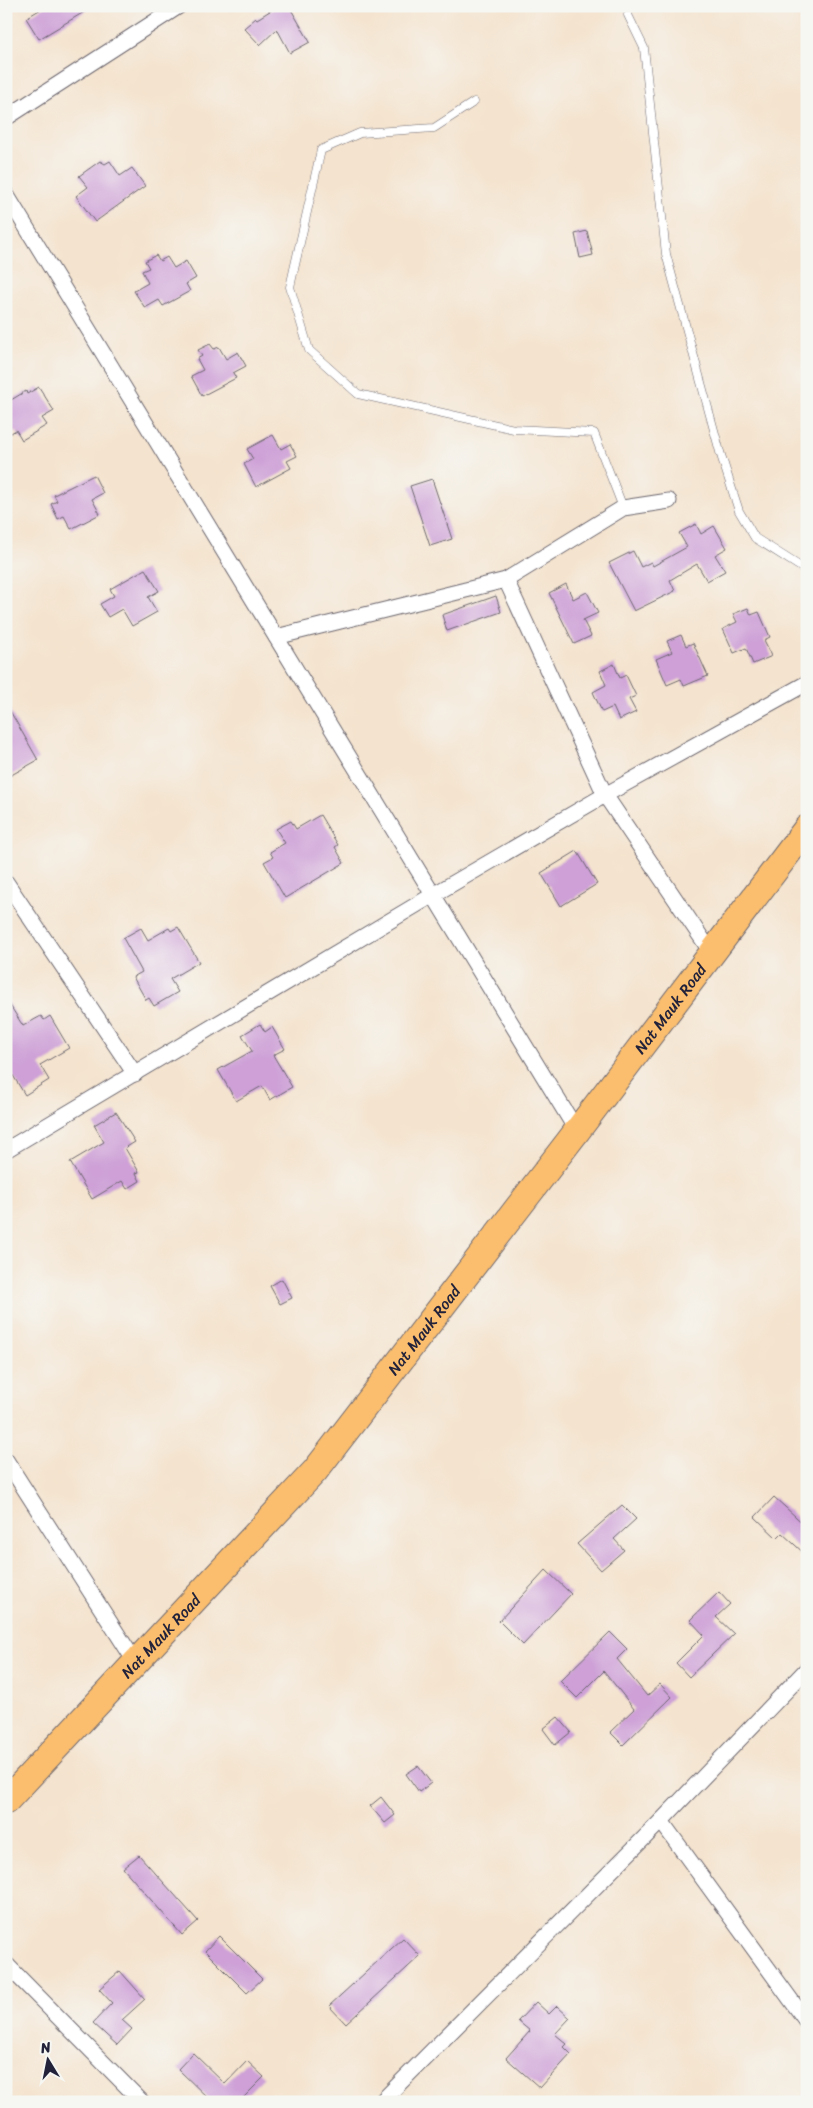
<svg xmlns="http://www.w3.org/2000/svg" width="813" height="2108" viewBox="0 0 813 2108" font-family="Sriracha,sans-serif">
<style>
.building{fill:#cea0d7}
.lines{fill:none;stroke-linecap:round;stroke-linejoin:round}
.service-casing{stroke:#6c666e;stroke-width:9}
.minor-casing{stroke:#6c666e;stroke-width:17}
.trunk-casing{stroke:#6c666e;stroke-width:28}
.service{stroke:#fff;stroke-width:8}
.minor{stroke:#fff;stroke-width:15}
.trunk{stroke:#fbbe6e;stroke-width:26}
.labels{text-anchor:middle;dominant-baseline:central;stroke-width:5;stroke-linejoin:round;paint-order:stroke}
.street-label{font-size:16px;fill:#22223b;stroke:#f6f6f2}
</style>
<rect width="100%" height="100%" fill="#f6f6f2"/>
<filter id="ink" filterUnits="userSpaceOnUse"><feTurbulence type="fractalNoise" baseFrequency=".02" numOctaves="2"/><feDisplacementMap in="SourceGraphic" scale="10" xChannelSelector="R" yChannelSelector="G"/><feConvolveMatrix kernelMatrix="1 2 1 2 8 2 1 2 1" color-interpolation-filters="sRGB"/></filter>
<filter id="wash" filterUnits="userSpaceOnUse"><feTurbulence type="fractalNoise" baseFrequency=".0096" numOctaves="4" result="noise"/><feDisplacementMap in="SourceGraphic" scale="20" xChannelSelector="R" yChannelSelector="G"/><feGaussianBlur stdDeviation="1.12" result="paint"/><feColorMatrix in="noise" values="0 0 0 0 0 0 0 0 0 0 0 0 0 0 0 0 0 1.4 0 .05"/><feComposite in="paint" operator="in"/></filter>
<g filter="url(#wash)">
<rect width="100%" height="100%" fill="#f4e3ce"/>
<g id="blocks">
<!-- building -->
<g class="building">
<path d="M46,6H94L39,39L26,18Z"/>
<path d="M278,6H289L310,42L290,53L277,29L260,45L244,28L256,18L257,19Z"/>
<path d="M100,161L105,164L110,161L120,176L132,168L145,186L95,222L76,196L88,187L79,176Z"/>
<path d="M587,231L593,255L580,258L575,234Z"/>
<path d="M156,255L160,261L167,257L174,268L186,261L196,278L186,284L190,291L163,306L159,300L145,308L134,291L148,283L142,271L149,268L145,261Z"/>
<path d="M210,344L214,349L219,347L226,359L238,352L246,366L233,373L236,378L202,396L191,376L203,370L197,359L202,356L198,350Z"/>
<path d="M39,387L54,411L42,418L47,425L22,440L16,430L6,436V403L26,391L27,394Z"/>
<path d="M273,435L281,449L290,444L297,456L287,461L291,468L256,487L244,464L253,459L247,449Z"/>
<path d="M94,475L103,493L92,499L100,514L71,529L64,516L58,519L51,504L57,501L54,495Z"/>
<path d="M432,479L452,539L430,546L410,486Z"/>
<path d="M696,524L701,534L714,526L727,548L715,555L725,571L707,581L697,564L670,580L675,591L634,611L609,563L633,551L641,567L651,562L653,566L687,547L679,533Z"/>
<path d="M145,569L159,591L148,597L157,612L132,626L122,609L108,617L100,604L114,596L110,589Z"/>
<path d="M566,584L573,599L587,592L598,613L583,620L591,636L574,644L549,593Z"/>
<path d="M496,596L501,612L447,631L442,615Z"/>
<path d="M748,608L751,615L759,612L770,637L764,640L772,656L753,664L746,648L734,653L723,629L737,622L733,614Z"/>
<path d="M681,635L686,646L693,643L708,676L684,686L681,679L667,685L656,659L672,652L667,641Z"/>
<path d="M614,664L620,678L626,675L636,696L629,699L636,712L619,720L613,707L602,712L593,692L606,685L600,671Z"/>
<path d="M6,704L38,760L6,778Z"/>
<path d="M320,815L338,845L335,847L344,863L285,898L264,862L273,857L270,852L285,843L276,829L291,821L296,829Z"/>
<path d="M577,851L597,884L561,906L541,873Z"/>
<path d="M178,927L199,962L170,979L178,992L154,1006L149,998L146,1000L133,977L142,972L123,938L141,928L148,940L169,928L171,931Z"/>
<path d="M6,999L23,1026L41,1016L44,1020L50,1016L69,1048L40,1065L49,1080L25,1095L6,1064Z"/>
<path d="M260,1024L265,1032L272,1027L285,1049L273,1055L292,1087L270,1100L262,1086L236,1101L218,1070L252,1051L242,1035Z"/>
<path d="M116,1112L135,1142L125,1148L139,1172L136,1173L140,1181L127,1189L122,1181L92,1199L70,1162L104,1142L94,1125Z"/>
<path d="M282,1279L292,1298L280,1304L270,1286Z"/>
<path d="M774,1497L807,1527V1556L782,1533L777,1538L755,1517Z"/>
<path d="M622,1505L636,1519L614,1539L624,1550L601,1570L577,1544Z"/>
<path d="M546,1570L571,1594L523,1645L499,1621Z"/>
<path d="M719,1592L730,1604L716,1617L734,1634L689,1677L676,1663L704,1635L690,1620Z"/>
<path d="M610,1632L627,1649L617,1659L647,1696L660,1684L672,1697L623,1745L610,1732L634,1709L604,1671L577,1698L560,1681Z"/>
<path d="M558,1717L571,1732L555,1745L543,1729Z"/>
<path d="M418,1766L431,1783L419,1792L406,1774Z"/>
<path d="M381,1797L395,1815L385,1823L370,1806Z"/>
<path d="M139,1855L198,1921L182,1935L123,1868Z"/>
<path d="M219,1936L262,1979L247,1993L205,1951Z"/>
<path d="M403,1938L420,1956L346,2024L329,2006Z"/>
<path d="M120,1971L145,1999L122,2020L132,2029L117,2045L93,2023L112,2003L99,1989Z"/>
<path d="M536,2002L549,2014L557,2006L570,2018L555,2034L567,2044L564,2047L571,2054L540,2088L506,2058L530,2031L518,2021Z"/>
<path d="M193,2053L225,2084L247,2061L264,2077L239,2102H212L178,2069Z"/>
</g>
</g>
</g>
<g filter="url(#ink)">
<use href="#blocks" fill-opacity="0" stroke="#6c666e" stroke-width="1"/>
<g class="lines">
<!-- service casing -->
<g class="service-casing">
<g id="service">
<path d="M628,15L644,48L666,254L720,452L739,511L755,538L807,571"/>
<path d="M474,102L434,128L360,133L321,150L290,287L309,350L358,394L514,429L594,433L622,505"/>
</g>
</g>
<!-- minor casing -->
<g class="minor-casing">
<g id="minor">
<path d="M6,118L179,6"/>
<path d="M6,194L577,1131"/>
<path d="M506,580L605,795L711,952"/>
<path d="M276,637L506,580L623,508L669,501"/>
<path d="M6,882L135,1074"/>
<path d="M6,1150L433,895L605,795L807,683"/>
<path d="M6,1460L136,1663"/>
<path d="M661,1821L807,2022"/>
<path d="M6,1964L142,2102"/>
<path d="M381,2102L661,1821L807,1669"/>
</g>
</g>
<!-- trunk casing -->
<g class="trunk-casing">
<g id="trunk">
<path id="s1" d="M6,1801L315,1471L577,1131L807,828"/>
</g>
</g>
<!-- service -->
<use href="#service" class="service"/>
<!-- minor -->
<use href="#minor" class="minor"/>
<!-- trunk -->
<use href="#trunk" class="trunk"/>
</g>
</g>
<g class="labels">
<!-- street labels -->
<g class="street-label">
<text stroke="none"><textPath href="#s1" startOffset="1035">Nat Mauk Road</textPath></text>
<text stroke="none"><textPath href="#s1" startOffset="630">Nat Mauk Road</textPath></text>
<text stroke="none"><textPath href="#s1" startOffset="226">Nat Mauk Road</textPath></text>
</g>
</g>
<!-- margin -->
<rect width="813" height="2108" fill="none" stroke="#f6f6f2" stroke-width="25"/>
<!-- north arrow -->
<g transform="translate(48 2060) rotate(350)" stroke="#f6f6f2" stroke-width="4" paint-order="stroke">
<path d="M0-4L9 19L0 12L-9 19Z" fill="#22223b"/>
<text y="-8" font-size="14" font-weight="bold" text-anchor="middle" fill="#22223b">N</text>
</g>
</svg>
